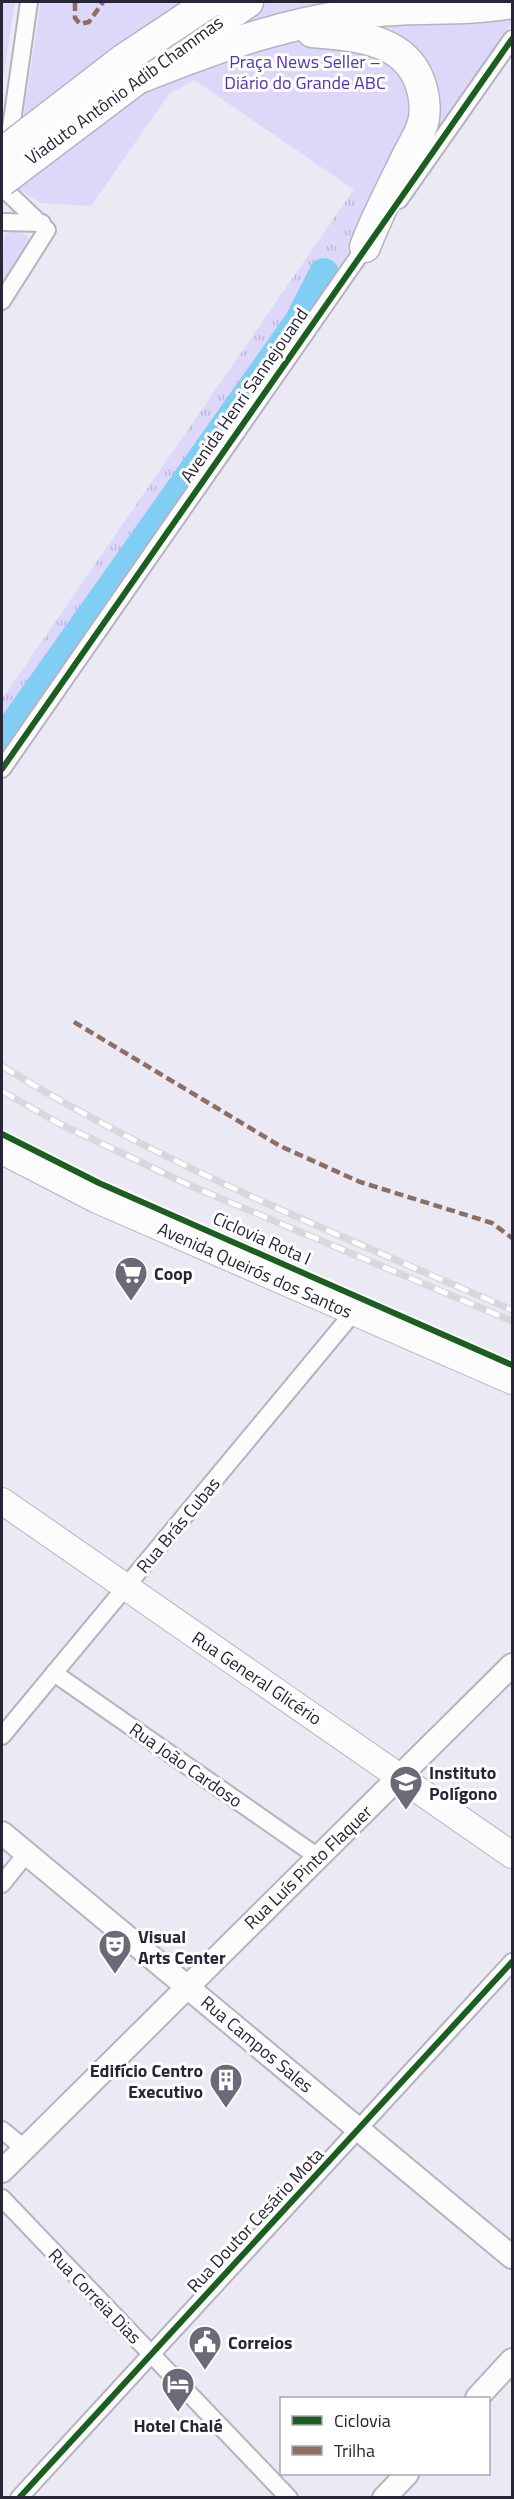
<svg xmlns="http://www.w3.org/2000/svg" width="514" height="2499" viewBox="0 0 514 2499" font-family="'Titillium Web',sans-serif">
<style>
.grass{fill:url(#grass-tufts)}
.park{fill:#ddd8fa}
.lines{fill:none;stroke-linecap:round;stroke-linejoin:round}
.river{stroke:#80cef4;stroke-width:30}
.street-casing{stroke:#b5b3c0;stroke-width:20}
.secondary-casing{stroke:#b5b3c0;stroke-width:26}
.primary-casing{stroke:#b5b3c0;stroke-width:28}
.highway-casing{stroke:#b5b3c0;stroke-width:33}
.street{stroke:#fcfcfd;stroke-width:16}
.secondary{stroke:#fcfcfd;stroke-width:22}
.primary{stroke:#fcfcfd;stroke-width:26}
.highway{stroke:#fcfcfd;stroke-width:30}
.rail-casing{stroke:#d8d7db;stroke-width:7}
.rail{stroke:#fff;stroke-width:4.5;stroke-dasharray:14;stroke-linecap:butt}
.highway-bridge-casing{stroke:#b5b3c0;stroke-width:33;stroke-linecap:butt}
.highway-bridge{stroke:#fcfcfd;stroke-width:30}
.quiet{stroke:#8d6e63;stroke-width:4.5;stroke-dasharray:9 4.5;stroke-linecap:butt}
.cycleway-casing{stroke:#fff;stroke-width:10}
.cycleway{stroke:#1b5e20;stroke-width:6}
.labels{text-anchor:middle;dominant-baseline:central;stroke-width:6;stroke-linejoin:round;paint-order:stroke}
.park-label{font-size:18px;fill:#5832ae;stroke:#fff}
.street-label{font-size:18px;fill:#272536;stroke:#fff}
.poi-label{font-size:18px;font-weight:bold;fill:#272536;stroke:#fff;text-anchor:start}
</style>
<defs>
<pattern id="grass-tufts" width="24" height="20" patternUnits="userSpaceOnUse" patternTransform="scale(1.5)"><rect width="24" height="20" fill="#ddd8fa"/><path d="M3 7l-1-3M5 7V3M7 7l1-3M15 17l-1-3M17 17v-4M19 17l1-3" fill="none" stroke="#beb9d7"/></pattern>
</defs>
<rect width="100%" height="100%" fill="#eae9f4"/>
<!-- grass -->
<path class="grass" d="M354,189L375,204L325,293L2,752V699Z"/>
<!-- park -->
<g class="park">
<path d="M2,2H15L2,86Z"/>
<path d="M41,2H378L380,27L488,22L512,17V23L411,168L433,95L388,63C434,104 395,159 375,204L194,80L169,94L91,206L40,203L17,188L19,144Z"/>
<path d="M11,231L27,235L30,243L2,283L4,237Z"/>
</g>
<g class="lines">
<!-- river -->
<path class="river" d="M2,742L299,322L324,273"/>
<!-- street casing -->
<g class="street-casing">
<g id="street">
<path d="M8,149L29,2"/>
<path d="M399,200L512,39"/>
<path d="M2,222L42,223"/>
<path d="M2,301L47,230L3,188"/>
<path d="M2,769L370,240"/>
<path d="M54,1673L318,1857"/>
<path d="M2,1736L353,1313"/>
<path d="M2,1884L26,1854"/>
<path d="M2,2130L24,2148"/>
<path d="M2,2198L289,2498"/>
<path d="M19,2498L512,1962"/>
</g>
</g>
<!-- secondary casing -->
<g class="secondary-casing">
<g id="secondary">
<path d="M2,1833L512,2257"/>
<path d="M2,2171L512,1665"/>
<path d="M477,2398L512,2360"/>
<path d="M384,2498L407,2474"/>
</g>
</g>
<!-- primary casing -->
<g class="primary-casing">
<g id="primary">
<path d="M2,1151L97,1200L512,1381"/>
<path d="M2,1501L512,1855"/>
</g>
</g>
<!-- highway casing -->
<g class="highway-casing">
<g id="highway">
<path d="M312,32C356,36 409,38 422,89C425,100 426,115 422,126C418,138 409,151 404,163C390,191 376,218 365,247"/>
<path d="M179,49L248,2"/>
<path d="M137,79C217,47 294,19 380,11C424,7 469,11 512,3"/>
</g>
</g>
<!-- street -->
<use href="#street" class="street"/>
<!-- secondary -->
<use href="#secondary" class="secondary"/>
<!-- primary -->
<use href="#primary" class="primary"/>
<!-- highway -->
<use href="#highway" class="highway"/>
<!-- rail casing -->
<g class="rail-casing">
<g id="rail">
<path d="M2,1066C162,1165 340,1235 512,1310"/>
<path d="M2,1091L58,1123L189,1185L512,1321"/>
</g>
</g>
<!-- rail -->
<use href="#rail" class="rail"/>
<!-- highway-bridge casing -->
<g class="highway-bridge-casing">
<g id="highway-bridge">
<path d="M2,153L124,59L210,2"/>
<path d="M2,181L137,79"/>
</g>
</g>
<!-- highway-bridge -->
<use href="#highway-bridge" class="highway-bridge"/>
<!-- quiet -->
<g class="quiet">
<path d="M75,2V18L80,24L89,22L103,2"/>
<path d="M74,1022L280,1146L360,1182L492,1223L512,1238"/>
</g>
<!-- cycleway casing -->
<g class="cycleway-casing">
<g id="cycleway">
<path d="M2,769L512,39"/>
<path d="M2,1134L99,1183L512,1365"/>
<path d="M19,2498L512,1962"/>
</g>
</g>
<!-- cycleway -->
<use href="#cycleway" class="cycleway"/>
</g>
<!-- icons -->
<defs>
<g id="supermarket-pin" transform="scale(1.725)"><path d="M0 17L-7.5 6A9.5 9.5 0 1 1 7.5 6Z" fill="#6b6a78" stroke="#fff"/><path d="M-6-5.5h2.5l.6 2H6L4.5 2H-2.5L-4.4-4H-6ZM-1.5 3.2a1.3 1.3 0 1 0 .1 0ZM3 3.2a1.3 1.3 0 1 0 .1 0Z" fill="#fff"/></g>
<g id="university-pin" transform="scale(1.725)"><path d="M0 17L-7.5 6A9.5 9.5 0 1 1 7.5 6Z" fill="#6b6a78" stroke="#fff"/><path d="M0-5L7-2L0 1L-7-2ZM-4 1L0 2.5L4 1V4Q0 6-4 4Z" fill="#fff"/></g>
<g id="theatre-pin" transform="scale(1.725)"><path d="M0 17L-7.5 6A9.5 9.5 0 1 1 7.5 6Z" fill="#6b6a78" stroke="#fff"/><path d="M-5-5.5Q0-4 5-5.5V0Q5 5 0 6Q-5 5-5 0ZM-3.3-2.5H-1v1.5H-3.3ZM1-2.5H3.3v1.5H1ZM-2.8 1Q0 5.5 2.8 1Z" fill="#fff"/></g>
<g id="building-pin" transform="scale(1.725)"><path d="M0 17L-7.5 6A9.5 9.5 0 1 1 7.5 6Z" fill="#6b6a78" stroke="#fff"/><path d="M-4-6H4V6H1V3H-1V6H-4ZM-2.5-4.3h1.7v1.8h-1.7ZM.8-4.3h1.7v1.8H.8ZM-2.5-1h1.7V.8h-1.7ZM.8-1h1.7V.8H.8Z" fill="#fff"/></g>
<g id="civic-pin" transform="scale(1.725)"><path d="M0 17L-7.5 6A9.5 9.5 0 1 1 7.5 6Z" fill="#6b6a78" stroke="#fff"/><path d="M-.6-6.5H3V-4.5H.6V-3L4-1V1h2V6H-6V1h2V-1L-.6-3ZM-1.2 2.5V6h2.4V2.5Z" fill="#fff"/></g>
<g id="hotel-pin" transform="scale(1.725)"><path d="M0 17L-7.5 6A9.5 9.5 0 1 1 7.5 6Z" fill="#6b6a78" stroke="#fff"/><path d="M-6-4.5h1.5V1H6V5H4.5V3h-9V5H-6ZM-4 0a1.8 1.8 0 1 1 3.6 0ZM.5 0V-2.5h3Q6-2.5 6 0Z" fill="#fff"/></g>
</defs>
<g fill-rule="evenodd">
<use href="#supermarket-pin" x="131" y="1273"/>
<use href="#university-pin" x="406" y="1782"/>
<use href="#theatre-pin" x="115" y="1946"/>
<use href="#building-pin" x="226" y="2080"/>
<use href="#civic-pin" x="205" y="2342"/>
<use href="#hotel-pin" x="178" y="2384"/>
</g>
<g class="labels">
<!-- park labels -->
<g class="park-label">
<text x="305" y="61">Praça News Seller –<tspan x="305" dy="21">Diário do Grande ABC</tspan></text>
</g>
<!-- street labels -->
<g class="street-label">
<text transform="translate(124 90) rotate(-36)">Viaduto Antônio Adib Chammas</text>
<text transform="translate(244 395) rotate(-55)">Avenida Henri Sannejouand</text>
<text transform="translate(262 1238) rotate(24)">Ciclovia Rota I</text>
<text transform="translate(255 1270) rotate(24)">Avenida Queirós dos Santos</text>
<text transform="translate(178 1525) rotate(-50)">Rua Brás Cubas</text>
<text transform="translate(257 1678) rotate(34)">Rua General Glicério</text>
<text transform="translate(186 1765) rotate(35)">Rua João Cardoso</text>
<text transform="translate(308 1867) rotate(-44)">Rua Luís Pinto Flaquer</text>
<text transform="translate(257 2044) rotate(40)">Rua Campos Sales</text>
<text transform="translate(255 2220) rotate(-47)">Rua Doutor Cesário Mota</text>
<text transform="translate(95 2296) rotate(46)">Rua Correia Dias</text>
</g>
<!-- poi labels -->
<g class="poi-label">
<text x="154" y="1273">Coop</text>
<text x="429" y="1772">Instituto<tspan x="429" dy="21">Polígono</tspan></text>
<text x="138" y="1936">Visual<tspan x="138" dy="21">Arts Center</tspan></text>
<text x="203" y="2070" text-anchor="end">Edifício Centro<tspan x="203" dy="21">Executivo</tspan></text>
<text x="228" y="2342">Correios</text>
<text x="178" y="2425" text-anchor="middle">Hotel Chalé</text>
</g>
</g>
<!-- border -->
<rect width="514" height="2499" fill="none" stroke="#272536" stroke-width="6"/>
<!-- legend -->
<rect x="280" y="2397" width="210" height="78" fill="#ffffff" stroke="#a9a8af" stroke-width="1.5"/>
<rect x="292" y="2416" width="30" height="9" fill="#1b5e20" stroke="#a9a8af" stroke-width="1.5"/>
<text x="334" y="2427" font-size="18" fill="#272536">Ciclovia</text>
<rect x="292" y="2446" width="30" height="9" fill="#8d6e63" stroke="#a9a8af" stroke-width="1.5"/>
<text x="334" y="2457" font-size="18" fill="#272536">Trilha</text>
</svg>
